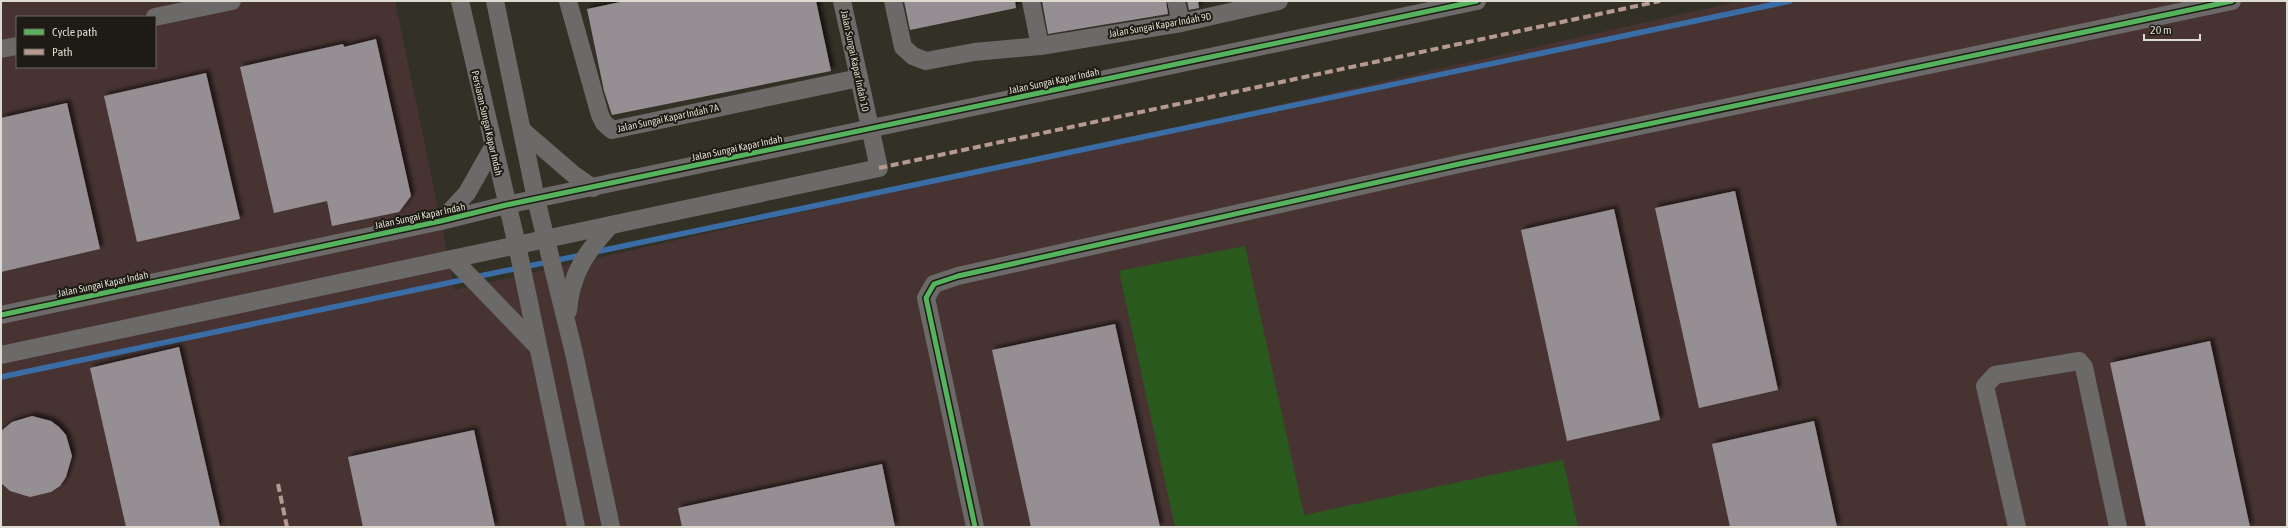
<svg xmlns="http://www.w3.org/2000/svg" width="2288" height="528" viewBox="0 0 2288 528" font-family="'Asap Condensed',sans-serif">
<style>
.industrial{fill:#473432;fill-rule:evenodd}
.green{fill:#2a591d}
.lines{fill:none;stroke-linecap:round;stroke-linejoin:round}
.stream{stroke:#3a6da5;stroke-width:5.5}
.building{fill:#958f93;filter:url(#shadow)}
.minor{stroke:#6c6969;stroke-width:18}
.quiet{stroke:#b69a8f;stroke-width:4;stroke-dasharray:8 4;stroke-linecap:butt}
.cycleway-casing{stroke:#1d1b13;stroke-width:8}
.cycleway{stroke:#56b35d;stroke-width:5}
.labels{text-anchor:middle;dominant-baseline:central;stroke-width:4;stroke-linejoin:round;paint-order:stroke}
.street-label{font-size:10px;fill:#dedcd0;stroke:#1d1b13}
</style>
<defs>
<filter id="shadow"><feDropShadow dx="3.5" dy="-3.5" stdDeviation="2" flood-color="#0009"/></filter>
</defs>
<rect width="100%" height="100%" fill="#333026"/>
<!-- industrial -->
<path class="industrial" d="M1,1H395L455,290L1740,1H2287V527H1ZM17,17H155V67H17Z"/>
<!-- green -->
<path class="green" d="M1245,246L1304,515L1563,460L1578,527H1175L1119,271Z"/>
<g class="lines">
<!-- stream -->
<g class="stream">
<path d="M595,252L1790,1"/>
<path d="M475,277L582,255"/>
<path d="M1,377L467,279"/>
</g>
</g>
<!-- building -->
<g class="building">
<path d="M625,1H816L831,71L612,115L604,91L587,9Z"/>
<path d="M904,1H1015L1016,8L910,30Z"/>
<path d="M1042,1H1166L1168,14L1048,34Z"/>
<path d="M1187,1H1198L1199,8L1189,10Z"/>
<path d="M376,39L411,196L399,212L332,226L327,201L274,213L240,67L343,44L344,47Z"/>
<path d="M206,73L240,219L137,242L104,96Z"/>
<path d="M67,103L100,249L1,272V118Z"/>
<path d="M1735,191L1778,390L1699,408L1655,208Z"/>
<path d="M1614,209L1660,420L1567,441L1521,230Z"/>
<path d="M1115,324L1160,527H1031L992,350Z"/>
<path d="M2210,341L2250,527H2146L2110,363Z"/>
<path d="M179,347L220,527H126L90,368Z"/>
<path d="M32,416L51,421L59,427L66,435L72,456L66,477L60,486L51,492L30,497L10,491L1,483V431L12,422Z"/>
<path d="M1814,421L1837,527H1730L1712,444Z"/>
<path d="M474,430L495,527H363L348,457Z"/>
<path d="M882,464L895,527H682L678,508Z"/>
</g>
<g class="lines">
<!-- minor -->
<g class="minor">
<path d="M460,1L517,245L576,527"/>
<path d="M495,1L536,199L574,353L611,527"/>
<path d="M568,1L600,115L604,123L612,130L859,78"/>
<path d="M893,1L903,47L913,56L926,61L974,52L1040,46L1181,23L1279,1"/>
<path d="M1031,1L1040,46"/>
<path d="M1176,1L1181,23"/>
<path d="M155,17L232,1"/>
<path d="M1,49L17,46"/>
<path d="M522,130L573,174L593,188"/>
<path d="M441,221L467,193L493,147"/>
<path d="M453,259L537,346"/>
<path d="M568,311C571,273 586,252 611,225"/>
<path d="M1,315L441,221L506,205L1477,1"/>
<path d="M1,355L879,168L842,1"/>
<path d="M975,527L926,298L934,284L958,276L1459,164L2232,1"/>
<path d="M2017,527L1985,386L1995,375L2079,361L2084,367L2118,527"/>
</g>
<!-- quiet -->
<g class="quiet">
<path d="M879,168L1660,1"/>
<path d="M278,484L287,527"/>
</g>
<!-- cycleway casing -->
<g class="cycleway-casing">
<g id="cycleway">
<path d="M1,315L441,221L506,205L1477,1"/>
<path d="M975,527L926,298L934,284L958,276L1459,164L2232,1"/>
</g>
</g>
<!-- cycleway -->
<use href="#cycleway" class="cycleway"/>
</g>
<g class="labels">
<!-- street labels -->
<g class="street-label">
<text transform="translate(1160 25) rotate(-10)">Jalan Sungai Kapar Indah 9D</text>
<text transform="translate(855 61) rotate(78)">Jalan Sungai Kapar Indah 10</text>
<text transform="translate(1054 81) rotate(-12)">Jalan Sungai Kapar Indah</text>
<text transform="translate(668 118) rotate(-12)">Jalan Sungai Kapar Indah 7A</text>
<text transform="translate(487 123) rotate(77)">Persiaran Sungai Kapar Indah</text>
<text transform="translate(737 148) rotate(-12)">Jalan Sungai Kapar Indah</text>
<text transform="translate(420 216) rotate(-12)">Jalan Sungai Kapar Indah</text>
<text transform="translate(103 284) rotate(-12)">Jalan Sungai Kapar Indah</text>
</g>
</g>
<!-- border -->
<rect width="2288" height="528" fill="none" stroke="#dedcd0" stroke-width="4"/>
<!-- legend -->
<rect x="16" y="16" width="140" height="52" fill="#1d1b13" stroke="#6a685f"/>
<rect x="24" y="29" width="20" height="6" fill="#56b35d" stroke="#6a685f"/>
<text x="52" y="36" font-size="12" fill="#dedcd0">Cycle path</text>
<rect x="24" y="49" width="20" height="6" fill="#b69a8f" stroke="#6a685f"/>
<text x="52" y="56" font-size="12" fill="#dedcd0">Path</text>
<!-- scale -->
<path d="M2144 34v6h56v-6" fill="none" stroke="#dedcd0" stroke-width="2"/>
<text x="2150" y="34" font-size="12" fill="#dedcd0" stroke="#1d1b13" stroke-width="3" paint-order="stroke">20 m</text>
</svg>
